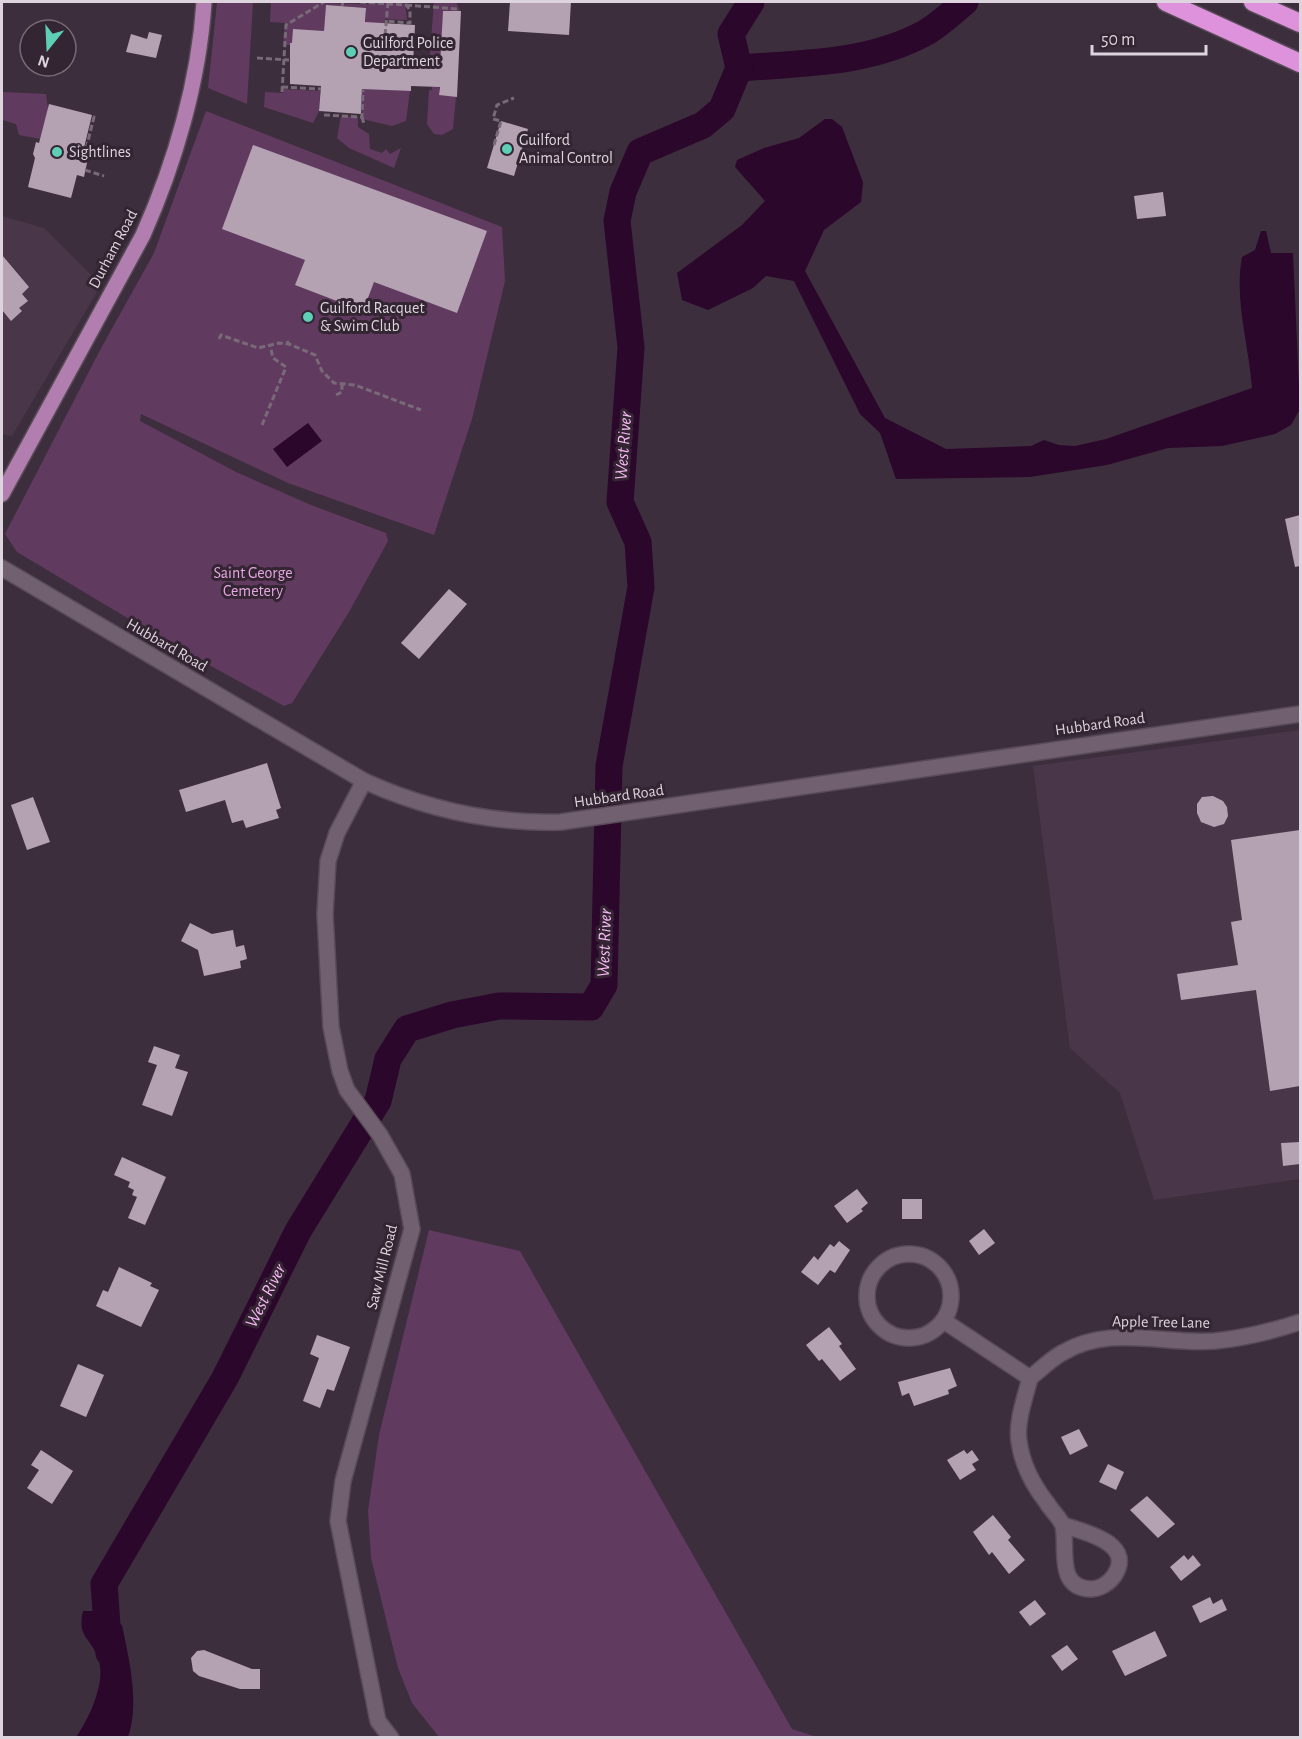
<svg xmlns="http://www.w3.org/2000/svg" width="1302" height="1739" viewBox="0 0 1302 1739" font-family="'Alegreya Sans',sans-serif">
<style>
.built{fill:#4a3649}
.green{fill:#613a60}
.water{fill:#2b072b}
.lines{fill:none;stroke-linecap:round;stroke-linejoin:round}
.river{stroke:#2b072b;stroke-width:27}
.building{fill:#b4a2b3}
.minor-casing{stroke:#584b57;stroke-width:18}
.major-casing{stroke:#584b57;stroke-width:18}
.highway-casing{stroke:#584b57;stroke-width:21}
.path{stroke:#786a77;stroke-width:3;stroke-dasharray:6 3;stroke-linecap:butt}
.minor{stroke:#716170;stroke-width:15}
.major{stroke:#b27eb0;stroke-width:15}
.highway{stroke:#de92db;stroke-width:18}
.poi-dot{fill:#5eceb7;stroke:#332532;stroke-width:2}
.labels{text-anchor:middle;dominant-baseline:central;stroke-width:6;stroke-linejoin:round;paint-order:stroke}
.poi-label{font-size:16px;fill:#ded4dd;stroke:#332532;text-anchor:start}
.street-label{font-size:16px;fill:#ded4dd;stroke:#332532}
.park-label{font-size:16px;fill:#e6a6e3;stroke:#332532}
.water-label{font-size:18px;font-style:italic;fill:#f9b9f6;stroke:#332532}
</style>
<rect width="100%" height="100%" fill="#3d2e3d"/>
<!-- built -->
<g class="built">
<path d="M2,216L44,228L101,285L12,436L2,434Z"/>
<path d="M1300,730V1179L1154,1200L1120,1093L1070,1048L1033,766Z"/>
</g>
<!-- green -->
<g class="green">
<path d="M217,2H253L247,104L208,88Z"/>
<path d="M271,2L367,4L370,2H405L407,20L385,19L383,35L365,33L366,8L326,5L324,31L290,45H283L285,23L270,22Z"/>
<path d="M434,2H456L460,11L443,12L439,94L456,96L453,129L442,135L434,134L427,124L429,90H432L429,65Z"/>
<path d="M362,88L410,91L406,121L392,126L362,119Z"/>
<path d="M283,89L320,91L319,111L313,123L264,107L265,92L283,93Z"/>
<path d="M2,92L46,94L48,109L40,139L19,135L16,124L2,120Z"/>
<path d="M206,111L502,227L505,281L472,419L434,535L288,483L141,414L140,421L236,472L311,505L386,533L388,541L349,612L292,703L284,706L171,644L17,552L5,534L99,352L154,253Z"/>
<path d="M341,116L358,117V127L369,134L370,149L382,153L386,149L390,154L401,148L394,168L349,148L337,138Z"/>
<path d="M429,1230L520,1251L792,1729L817,1737H439L412,1703L398,1668L371,1558L368,1511L379,1435Z"/>
</g>
<!-- water -->
<g class="water">
<path d="M825,119H832L842,127L863,182L861,202L824,230L805,271L885,418L946,449L1031,446L1044,440L1059,445L1075,446L1106,439L1252,388C1249,345 1234,301 1242,257L1255,250L1261,231H1266L1271,253H1293L1300,409L1291,425L1275,434L1222,446L1168,448L1107,465L1030,477L896,479L880,433L860,414L794,281L766,276L753,288L708,310L682,300L677,273L742,225L765,201L735,167L737,160L764,148L799,138Z"/>
<path d="M308,423L322,441L287,467L273,449Z"/>
<path d="M83,1611H97L122,1625C129,1659 140,1704 128,1737H76C89,1719 107,1681 98,1658C90,1636 77,1638 83,1611Z"/>
</g>
<g class="lines">
<!-- river -->
<g class="river">
<path d="M739,68C802,63 868,64 925,33C939,25 953,12 965,2"/>
<path d="M739,68L731,34L751,2"/>
<path d="M109,1653L104,1584L225,1378L298,1231L378,1101L388,1059L407,1029L452,1015L499,1006L591,1007L604,985L609,766L641,587L638,542L620,502L631,347L617,221L623,192L640,152L703,125L722,109L739,68"/>
</g>
</g>
<!-- building -->
<g class="building">
<path d="M510,2H571L569,35L508,31Z"/>
<path d="M326,5L366,8L365,22L415,25L413,64L440,66L443,11H461L457,97L439,95L440,87L411,86V91L362,89L361,114L319,111L321,86L290,84V43H292L293,29L324,31Z"/>
<path d="M149,32L162,35L156,58L126,52L131,34L147,39Z"/>
<path d="M49,104L92,115L82,156L88,158L84,177L77,175L71,198L28,187L35,158L33,154L36,142L39,143Z"/>
<path d="M501,121L528,129L514,176L487,168Z"/>
<path d="M253,145L487,231L457,313L374,282L363,311L295,285L305,260L222,229Z"/>
<path d="M1163,192L1166,216L1137,219L1134,196Z"/>
<path d="M2,255L29,287L22,294L28,301L19,308L22,311L11,321L2,310Z"/>
<path d="M1300,515V566L1295,567L1285,519Z"/>
<path d="M449,589L467,604L419,659L401,643Z"/>
<path d="M267,763L281,808L276,810L279,818L246,828L243,820L232,823L225,800L186,812L179,790Z"/>
<path d="M1213,796L1223,801L1227,807L1228,816L1224,824L1214,827L1201,822L1197,813V804L1202,797Z"/>
<path d="M33,797L50,842L27,850L11,805Z"/>
<path d="M1300,830V1086L1270,1091L1256,990L1181,1000L1177,974L1238,965L1231,922L1242,920L1231,840Z"/>
<path d="M190,923L212,934L233,930L236,947L244,945L247,959L240,961L241,968L204,976L198,950L181,941Z"/>
<path d="M154,1046L180,1055L175,1068L188,1072L172,1116L142,1105L157,1065L148,1062Z"/>
<path d="M1300,1142V1164L1283,1166L1281,1143Z"/>
<path d="M122,1157L166,1177L145,1225L128,1218L137,1197L132,1195L134,1190L128,1187L130,1182L114,1175Z"/>
<path d="M857,1189L868,1203L861,1209L863,1211L847,1223L834,1206Z"/>
<rect x="902" y="1199" width="20" height="20"/>
<path d="M984,1229L995,1243L979,1255L969,1241Z"/>
<path d="M839,1241L850,1250L835,1273L830,1270L818,1285L801,1272L814,1256L818,1260L830,1244L834,1247Z"/>
<path d="M119,1267L152,1283L150,1286L159,1290L141,1327L96,1306L103,1290L108,1292Z"/>
<path d="M829,1327L842,1344L839,1346L856,1369L840,1381L822,1359L819,1361L806,1345Z"/>
<path d="M317,1335L350,1347L334,1391L327,1389L320,1408L303,1401L319,1358L310,1354Z"/>
<path d="M78,1364L104,1375L86,1417L60,1406Z"/>
<path d="M950,1368L957,1386L948,1390L949,1394L914,1406L909,1393L902,1396L898,1382Z"/>
<path d="M1079,1429L1088,1446L1070,1455L1061,1437Z"/>
<path d="M41,1450L73,1471L52,1504L27,1488L39,1470L31,1465Z"/>
<path d="M964,1450L967,1454L972,1450L979,1460L972,1464L976,1470L960,1480L947,1460Z"/>
<path d="M1108,1464L1124,1472L1116,1490L1099,1482Z"/>
<path d="M1147,1496L1175,1524L1158,1538L1130,1510Z"/>
<path d="M993,1515L1011,1537L1008,1540L1025,1560L1009,1574L992,1552L989,1555L973,1532Z"/>
<path d="M1184,1555L1188,1560L1193,1555L1201,1565L1181,1581L1170,1567Z"/>
<path d="M1210,1597L1213,1604L1222,1599L1227,1610L1200,1623L1192,1606Z"/>
<path d="M1035,1600L1046,1614L1030,1626L1019,1612Z"/>
<path d="M1155,1631L1167,1656L1125,1676L1112,1651Z"/>
<path d="M1067,1645L1078,1659L1062,1671L1051,1656Z"/>
<path d="M204,1650L252,1669H260V1689H240L199,1676L193,1671L191,1658L197,1651Z"/>
</g>
<g class="lines">
<!-- minor casing -->
<g class="minor-casing">
<g id="minor">
<path d="M2,568L364,781C428,810 491,824 561,822L1300,714"/>
<path d="M364,781L337,833L328,861L325,914L331,1027L340,1071L347,1090L380,1135L402,1174L412,1229L343,1481L338,1521L378,1721L391,1738"/>
<circle cx="909" cy="1296" r="42"/>
<path d="M944,1321L1030,1378C1040,1370 1051,1359 1062,1353C1110,1324 1164,1345 1215,1341C1244,1338 1273,1331 1300,1322"/>
<path d="M1030,1378C1025,1398 1016,1422 1019,1441C1022,1465 1033,1485 1047,1503C1051,1510 1061,1519 1063,1526C1068,1547 1055,1588 1091,1589C1100,1589 1109,1583 1114,1576C1136,1543 1084,1532 1063,1525"/>
</g>
</g>
<!-- major casing -->
<g class="major-casing">
<path id="major" d="M2,494L143,235C175,163 199,81 204,2"/>
</g>
<!-- highway casing -->
<g class="highway-casing">
<g id="highway">
<path d="M1166,2L1300,63"/>
<path d="M1253,2L1300,23"/>
</g>
</g>
<!-- path -->
<g class="path">
<path d="M360,2L406,5L410,10V23L386,21"/>
<path d="M406,5L458,9"/>
<path d="M342,6L343,2"/>
<path d="M385,35L388,3"/>
<path d="M257,58L289,60"/>
<path d="M282,87L321,89"/>
<path d="M282,92L286,25L324,2"/>
<path d="M324,115L362,117L363,90"/>
<path d="M362,117L364,124"/>
<path d="M494,145L501,121L493,119L497,105L514,98"/>
<path d="M84,157L94,117H92"/>
<path d="M85,170L104,176"/>
<path d="M330,316L336,301"/>
<path d="M219,339L221,335L258,348L279,343L289,344"/>
<path d="M287,341L289,344L315,355L322,371L334,383L355,385L421,410"/>
<path d="M336,395L342,392V385"/>
<path d="M262,425L286,367L273,358L270,345"/>
</g>
<!-- minor -->
<use href="#minor" class="minor"/>
<!-- major -->
<use href="#major" class="major"/>
<!-- highway -->
<use href="#highway" class="highway"/>
</g>
<!-- markers -->
<g class="poi-dot">
<circle cx="351" cy="52" r="6"/>
<circle cx="507" cy="149" r="6"/>
<circle cx="57" cy="152" r="6"/>
<circle cx="308" cy="317" r="6"/>
</g>
<g class="labels">
<!-- poi labels -->
<g class="poi-label">
<text x="363" y="43">Guilford Police<tspan x="363" dy="18">Department</tspan></text>
<text x="519" y="140">Guilford<tspan x="519" dy="18">Animal Control</tspan></text>
<text x="69" y="152">Sightlines</text>
<text x="320" y="308">Guilford Racquet<tspan x="320" dy="18">&amp; Swim Club</tspan></text>
</g>
<!-- street labels -->
<g class="street-label">
<text transform="translate(113 249) rotate(-62)">Durham Road</text>
<text transform="translate(167 645) rotate(30)">Hubbard Road</text>
<text transform="translate(1100 724) rotate(-8)">Hubbard Road</text>
<text transform="translate(619 796) rotate(-8)">Hubbard Road</text>
<text transform="translate(382 1267) rotate(-76)">Saw Mill Road</text>
<text transform="translate(1161 1322) rotate(1)">Apple Tree Lane</text>
</g>
<!-- park labels -->
<g class="park-label">
<text x="253" y="573">Saint George<tspan x="253" dy="18">Cemetery</tspan></text>
</g>
<!-- water labels -->
<g class="water-label">
<text transform="translate(624 446) rotate(-86)">West River</text>
<text transform="translate(605 943) rotate(-88)">West River</text>
<text transform="translate(266 1296) rotate(-63)">West River</text>
</g>
</g>
<!-- border -->
<rect width="1302" height="1739" fill="none" stroke="#ded4dd" stroke-width="6"/>
<!-- north arrow -->
<g transform="translate(48 48) rotate(198)"><circle r="28" fill="#332532" stroke="#776b76" stroke-width="1.5"/>
<path d="M0-4.5L10 22L0 15L-10 22Z" fill="#5eceb7"/>
<text y="-9" font-size="16" font-weight="bold" text-anchor="middle" fill="#ded4dd">N</text>
</g>
<!-- scale -->
<path d="M1092 45v9h114v-9" fill="none" stroke="#ded4dd" stroke-width="3"/>
<text x="1101" y="45" font-size="18" fill="#ded4dd" stroke="#332532" stroke-width="4.5" paint-order="stroke">50 m</text>
</svg>
